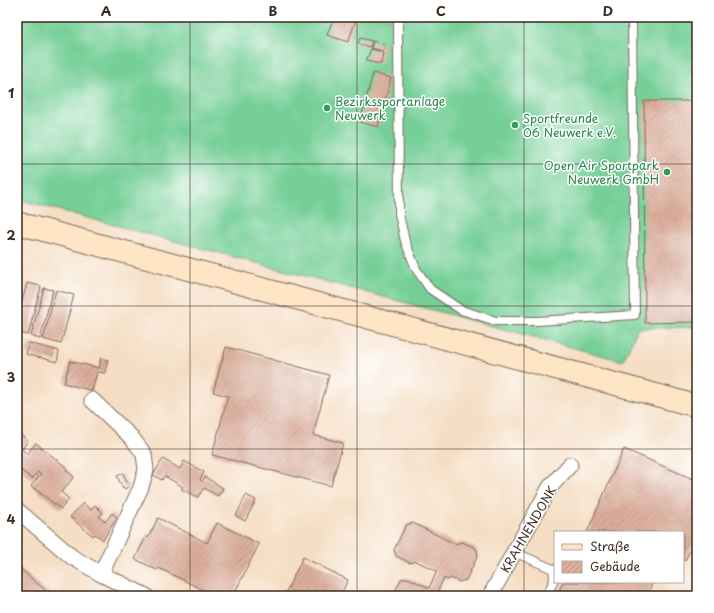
<svg xmlns="http://www.w3.org/2000/svg" width="714" height="613" viewBox="0 0 714 613" font-family="'Playpen Sans',sans-serif">
<style>
.pitch{fill:#74cf96;stroke:#587c5a}
.building{fill:url(#building-hatch)}
.lines{fill:none;stroke-linecap:round;stroke-linejoin:round}
.service-casing{stroke:#7c6958;stroke-width:10}
.minor-casing{stroke:#7c6958;stroke-width:17}
.secondary-casing{stroke:#7c6958;stroke-width:24}
.service{stroke:#fff;stroke-width:8}
.minor{stroke:#fff;stroke-width:15}
.secondary{stroke:#fde5c5;stroke-width:22}
.grid{fill:none;stroke:#3b2a1e;stroke-width:1;stroke-opacity:0.55}
.leisure-dot{fill:#2e9e5b;stroke:#fff;stroke-width:1.5}
.labels{text-anchor:middle;dominant-baseline:central;stroke-width:3;stroke-linejoin:round;paint-order:stroke}
.leisure-label{font-size:12px;fill:#27864d;stroke:#fff;text-anchor:start}
.street-label{font-size:12px;fill:#3b2a1e;stroke:#fff}
.neatline{fill:none;stroke:#3b2a1e;stroke-width:1.5}
.grid-label{font-size:13px;text-anchor:middle;font-weight:bold;fill:#3b2a1e}
</style>
<defs>
<pattern id="building-hatch" width="6" height="6" patternUnits="userSpaceOnUse"><rect width="6" height="6" fill="#ddaf9c"/><path d="M-1 1l2-2M0 6l6-6M5 7l2-2" fill="none" stroke="#b48f7f"/></pattern>
</defs>
<rect width="100%" height="100%" fill="#fff"/>
<filter id="ink" filterUnits="userSpaceOnUse"><feTurbulence type="fractalNoise" baseFrequency=".025" numOctaves="2"/><feDisplacementMap in="SourceGraphic" scale="8" xChannelSelector="R" yChannelSelector="G"/><feConvolveMatrix kernelMatrix="1 2 1 2 8 2 1 2 1" color-interpolation-filters="sRGB"/></filter>
<filter id="wash" filterUnits="userSpaceOnUse"><feTurbulence type="fractalNoise" baseFrequency=".012" numOctaves="4" result="noise"/><feDisplacementMap in="SourceGraphic" scale="16" xChannelSelector="R" yChannelSelector="G"/><feGaussianBlur stdDeviation="0.9" result="paint"/><feColorMatrix in="noise" values="0 0 0 0 0 0 0 0 0 0 0 0 0 0 0 0 0 1.4 0 .05"/><feComposite in="paint" operator="in"/></filter>
<g filter="url(#wash)">
<rect width="100%" height="100%" fill="#f5dec4"/>
<!-- pitch -->
<path class="pitch" d="M17,17H697V327L638,328L623,361L17,199Z"/>
<g id="blocks">
<!-- building -->
<g class="building">
<path d="M334,17H357L348,42L327,35Z"/>
<path d="M360,38L372,41L370,47L358,44Z"/>
<path d="M373,41L385,45L383,51L371,48Z"/>
<path d="M371,49L383,52L381,64L366,61Z"/>
<path d="M373,73L391,78L378,127L360,122Z"/>
<path d="M644,101H697V322L645,323Z"/>
<path d="M27,283L41,286L28,335L17,332V320Z"/>
<path d="M44,288L53,290L40,339L31,336Z"/>
<path d="M56,290L74,295L61,344L43,339Z"/>
<path d="M29,343L59,351L57,362L26,354Z"/>
<path d="M226,347L329,375L313,435L343,443L331,486L212,455L228,396L213,392Z"/>
<path d="M101,358L108,360L105,373L97,372L92,391L64,383L70,361L99,368Z"/>
<path d="M17,431L28,441L22,449L27,454L36,443L67,468L66,470L74,477L61,492L69,499L61,509L31,486L41,474L38,472L32,479L17,467Z"/>
<path d="M624,449L697,481V534L685,561L683,560V532H587Z"/>
<path d="M163,459L180,469L184,461L204,472L200,480L202,482L205,477L223,488L218,496L204,488L198,497L181,489L183,487L168,478L164,476L162,480L153,475Z"/>
<path d="M123,473L129,487L123,489L117,476Z"/>
<path d="M246,495L256,500L245,521L236,516Z"/>
<path d="M83,503L91,510L95,505L103,513L99,517L105,522L112,513L117,517L103,540L95,534L93,536L70,517Z"/>
<path d="M158,518L207,543L217,523L259,544L233,596H215L159,568L157,570L135,559L146,536L148,538Z"/>
<path d="M413,523L455,544L462,542L476,548L478,555L466,580L459,582L451,578L447,580L444,578L437,592L445,596H393L401,579L408,578L429,588L437,571L416,561L410,563L396,556L394,550L406,525Z"/>
<path d="M303,557L348,580L340,596H284Z"/>
<path d="M17,566L52,596H17Z"/>
<path d="M563,582H653L648,593L655,596H557Z"/>
</g>
</g>
</g>
<g filter="url(#ink)">
<use href="#blocks" fill-opacity="0" stroke="#7c6958" stroke-width="1"/>
<g class="lines">
<!-- service casing -->
<g class="service-casing">
<g id="service">
<path d="M398,17L399,214L405,241L416,269L430,289L461,310L496,321H537L635,315L632,17"/>
<path d="M514,552L553,569L554,579L547,596"/>
</g>
</g>
<!-- minor casing -->
<g class="minor-casing">
<g id="minor">
<path d="M92,400L132,438L144,454L146,470L141,487L101,574"/>
<path d="M17,510L72,557L101,574L146,596"/>
<path d="M490,596L550,487L570,465"/>
</g>
</g>
<!-- secondary casing -->
<g class="secondary-casing">
<path id="secondary" d="M17,223L697,406"/>
</g>
<!-- service -->
<use href="#service" class="service"/>
<!-- minor -->
<use href="#minor" class="minor"/>
<!-- secondary -->
<use href="#secondary" class="secondary"/>
</g>
</g>
<!-- grid -->
<path class="grid" d="M190,17V596M357,17V596M524,17V596M17,164H697M17,306H697M17,449H697"/>
<!-- markers -->
<g class="leisure-dot">
<circle cx="327" cy="108" r="4"/>
<circle cx="515" cy="125" r="4"/>
<circle cx="667" cy="172" r="4"/>
</g>
<g class="labels">
<!-- leisure labels -->
<g class="leisure-label">
<text x="335" y="101">Bezirkssportanlage<tspan x="335" dy="14">Neuwerk</tspan></text>
<text x="523" y="118">Sportfreunde<tspan x="523" dy="14">06 Neuwerk e.V.</tspan></text>
<text x="659" y="165" text-anchor="end">Open Air Sportpark<tspan x="659" dy="14">Neuwerk GmbH</tspan></text>
</g>
<!-- street labels -->
<g class="street-label">
<text transform="translate(528 529) rotate(-60)">KRAHNENDONK</text>
</g>
</g>
<!-- margin -->
<rect width="714" height="613" fill="none" stroke="#fff" stroke-width="44"/>
<!-- legend -->
<rect x="554" y="531" width="130" height="52" fill="#ffffff" stroke="#b1aaa5"/>
<rect x="562" y="544" width="20" height="6" fill="#fde5c5" stroke="#b1aaa5"/>
<text x="590" y="551" font-size="12" fill="#3b2a1e">Straße</text>
<rect x="562" y="561" width="20" height="12" fill="url(#building-hatch)" stroke="#b1aaa5"/>
<text x="590" y="571" font-size="12" fill="#3b2a1e">Gebäude</text>
<rect x="22" y="22" width="670" height="569" class="neatline"/>
<g class="grid-label">
<text x="106" y="16">A</text>
<text x="273" y="16">B</text>
<text x="441" y="16">C</text>
<text x="608" y="16">D</text>
<text x="11" y="98">1</text>
<text x="11" y="240">2</text>
<text x="11" y="382">3</text>
<text x="11" y="524">4</text>
</g>
</svg>
